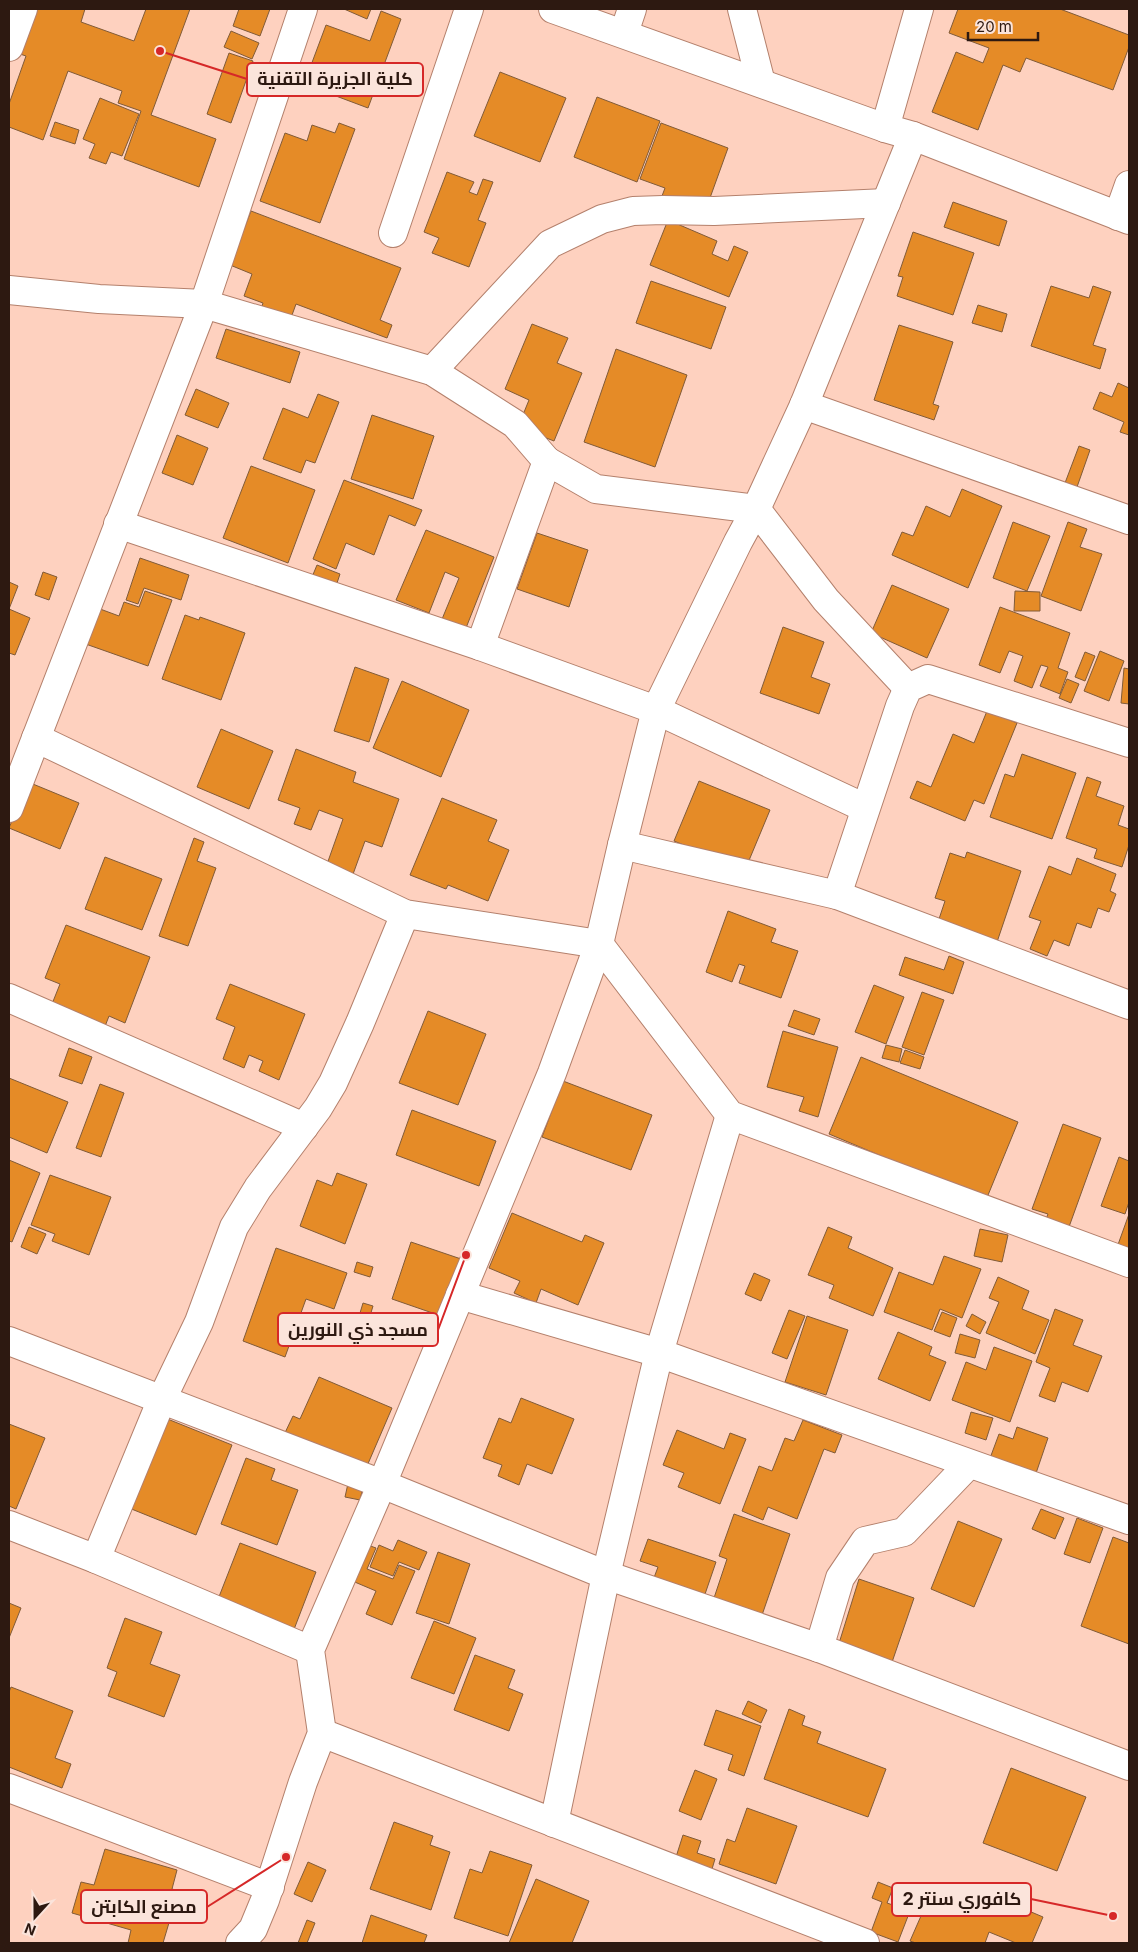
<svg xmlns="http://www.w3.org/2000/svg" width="1138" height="1952" viewBox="0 0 1138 1952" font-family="Inter,Cairo,sans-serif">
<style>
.building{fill:#e58b27;stroke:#815b38}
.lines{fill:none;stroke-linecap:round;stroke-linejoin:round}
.minor-casing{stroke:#b4806c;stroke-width:30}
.tertiary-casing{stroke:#b4806c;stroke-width:30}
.minor{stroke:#fff;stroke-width:28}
.tertiary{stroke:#fff;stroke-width:28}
.leader{fill:none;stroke:#d62828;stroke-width:2}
.callout-dot{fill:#d62828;stroke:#fbe4db;stroke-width:2}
.callout{fill:#fbe4db;stroke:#d62828;stroke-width:2}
.callout-label{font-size:18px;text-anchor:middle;font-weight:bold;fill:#2d1911}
</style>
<rect width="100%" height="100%" fill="#fed1bf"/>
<!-- building -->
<g class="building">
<path d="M37,9H85L81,22L134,41L146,9H190L151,115L216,139L199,187L124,159L141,111L118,103L122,91L68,71L43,140L9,127V104L26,56L20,54Z"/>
<path d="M239,9H270L260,36L233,26Z"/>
<path d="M344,9H371L367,19Z"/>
<path d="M958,9H1060L1129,35V47L1113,90L1026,58L1020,72L1003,65L978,130L932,112L956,52L983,63L989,48L949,33Z"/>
<path d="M381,11L401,19L368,108L304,84L326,25L370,41Z"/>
<path d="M231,31L259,43L252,59L224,47Z"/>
<path d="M229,53L253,61L231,123L207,114Z"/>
<path d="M500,72L566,98L540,162L474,136Z"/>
<path d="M597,97L660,121L637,182L574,157Z"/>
<path d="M100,98L139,114L122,156L111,152L106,164L89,158L95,144L83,139Z"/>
<path d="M55,122L79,130L75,144L50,136Z"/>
<path d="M339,123L355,129L320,223L260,201L285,133L307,141L312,125L335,133Z"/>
<path d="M661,123L728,148L706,209L659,204L665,188L640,179Z"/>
<path d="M447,172L474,182L469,192L477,195L483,179L493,182L478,220L486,223L469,267L432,253L439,238L424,232Z"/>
<path d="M953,202L1007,221L999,246L944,227Z"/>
<path d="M251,211L401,268L380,320L392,325L387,338L296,304L287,329L258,318L263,303L244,296L252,274L230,265Z"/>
<path d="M668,220L717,241L712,254L728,261L734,246L748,252L729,297L650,265Z"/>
<path d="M913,232L974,253L953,315L897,296L903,277L898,276Z"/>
<path d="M651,281L726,307L711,349L636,323Z"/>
<path d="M1051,286L1089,298L1093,286L1111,292L1093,345L1106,349L1100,369L1031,346Z"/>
<path d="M978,305L1007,314L1002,332L972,323Z"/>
<path d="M532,324L568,338L557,363L582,373L554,441L518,427L529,400L505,389Z"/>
<path d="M899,325L953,342L933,404L939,406L934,420L874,400Z"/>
<path d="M226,329L300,352L290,383L216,358Z"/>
<path d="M616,349L687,375L655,467L584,442Z"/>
<path d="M1118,383L1129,388V435L1120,432L1124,422L1093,409L1100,392L1112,397Z"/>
<path d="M196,389L229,403L218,428L185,415Z"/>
<path d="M318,394L339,402L315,463L306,460L301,473L263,459L283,408L308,418Z"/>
<path d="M372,415L434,436L413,499L351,479Z"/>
<path d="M177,435L208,448L193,485L162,473Z"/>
<path d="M1079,446L1090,450L1077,487L1065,483Z"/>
<path d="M251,466L315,490L288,563L223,538Z"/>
<path d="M344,480L422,510L415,526L389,515L374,555L346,543L336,569L313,559Z"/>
<path d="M962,489L1002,506L968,588L892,555L902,532L913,536L926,506L950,517Z"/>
<path d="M1013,522L1050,536L1027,591L993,578Z"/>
<path d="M1068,522L1087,529L1080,547L1102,554L1081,611L1041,596Z"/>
<path d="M426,530L494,557L464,633L440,624L459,578L445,572L429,613L396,600Z"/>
<path d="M537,533L588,550L569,607L517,589Z"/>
<path d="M140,558L189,575L181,600L144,588L138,604L126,600Z"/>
<path d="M317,565L340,574L336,586L312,577Z"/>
<path d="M43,572L57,577L49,600L35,595Z"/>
<path d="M9,582L18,586L9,609L30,618L15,655L9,653Z"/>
<path d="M892,585L949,609L927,658L871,633Z"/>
<path d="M145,591L172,600L148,666L80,642L92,606L119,616L124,602L139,607Z"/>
<path d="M1015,591L1040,592V611H1014Z"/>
<path d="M1000,607L1070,633L1058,668L1068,672L1060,694L1040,686L1048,667L1041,665L1032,688L1014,681L1023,656L1009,651L1000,673L979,665Z"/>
<path d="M185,615L199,620L200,617L245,633L221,700L162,679Z"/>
<path d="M783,627L824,642L811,677L830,684L819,714L760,693Z"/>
<path d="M1100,651L1124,661L1109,701L1084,691Z"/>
<path d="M1085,652L1095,656L1085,681L1075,677Z"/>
<path d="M355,667L389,679L369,742L334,731Z"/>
<path d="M1124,668L1129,669V704L1121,703Z"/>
<path d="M1067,679L1079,684L1071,703L1059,698Z"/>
<path d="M402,681L469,710L441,777L373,748Z"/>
<path d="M987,711L1017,723L984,804L974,800L965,821L910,798L917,781L931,787L953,734L974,743Z"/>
<path d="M221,729L273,751L249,809L197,787Z"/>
<path d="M296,749L356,772L353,782L399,799L382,847L365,841L352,877L326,867L343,819L319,810L311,830L294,824L300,808L278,800Z"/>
<path d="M1022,754L1076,773L1052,839L990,817L1005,774L1014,777Z"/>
<path d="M1087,777L1101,782L1096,796L1124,806L1118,825L1129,829V845L1122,867L1094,858L1097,849L1066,838Z"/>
<path d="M699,781L770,810L745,870L674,841Z"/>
<path d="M28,782L79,803L60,849L9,828Z"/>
<path d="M442,798L497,820L488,841L509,850L488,901L448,885L446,889L410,875Z"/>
<path d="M194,838L204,842L197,861L216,868L188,946L159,936Z"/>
<path d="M967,852L1021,871L996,945L937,925L945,901L935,898L950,853L965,858Z"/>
<path d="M105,857L162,879L142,930L85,909Z"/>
<path d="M1077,858L1116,874L1110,891L1116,894L1109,912L1098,908L1091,928L1077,923L1069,946L1054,940L1047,956L1030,949L1041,921L1029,917L1049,866L1071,875Z"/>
<path d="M728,911L776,929L771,942L798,951L781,998L739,983L745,966L739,964L732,982L706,972Z"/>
<path d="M66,925L150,957L125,1023L109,1016L104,1029L50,1009L60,984L45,978Z"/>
<path d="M949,956L964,962L953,994L899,975L905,957L944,970Z"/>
<path d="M230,984L305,1014L279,1080L259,1071L263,1061L249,1055L244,1068L223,1059L235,1027L216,1019Z"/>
<path d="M874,985L904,997L886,1044L855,1032Z"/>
<path d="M922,992L944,1000L924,1055L902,1047Z"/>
<path d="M794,1010L820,1019L814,1035L788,1026Z"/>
<path d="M428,1011L486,1034L458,1105L399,1083Z"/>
<path d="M783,1031L838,1047L818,1117L799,1111L804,1097L767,1087Z"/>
<path d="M886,1045L902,1049L899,1062L882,1058Z"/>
<path d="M69,1048L92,1057L82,1084L59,1076Z"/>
<path d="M905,1050L924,1057L920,1069L900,1063Z"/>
<path d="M861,1057L1018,1122L986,1200L829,1134Z"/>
<path d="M9,1078L68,1102L47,1153L9,1137Z"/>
<path d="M563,1081L652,1115L631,1170L542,1137Z"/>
<path d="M100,1084L124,1093L101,1157L76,1148Z"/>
<path d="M412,1110L496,1141L479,1186L396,1155Z"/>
<path d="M1063,1124L1101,1138L1065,1238L1042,1229L1048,1214L1032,1209Z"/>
<path d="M1119,1157L1129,1161V1202L1125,1214L1101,1206Z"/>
<path d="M9,1160L40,1173L12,1242L9,1241Z"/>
<path d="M337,1173L367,1184L345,1244L300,1226L317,1180L332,1186Z"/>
<path d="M50,1175L111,1197L89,1255L52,1241L55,1234L31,1225Z"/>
<path d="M512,1213L582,1242L585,1235L604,1243L578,1305L541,1289L536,1303L514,1293L520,1281L489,1268Z"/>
<path d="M1129,1214V1258L1115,1253Z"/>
<path d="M29,1227L46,1234L37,1254L21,1247Z"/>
<path d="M828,1227L852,1237L848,1248L893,1268L873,1316L829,1298L834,1285L808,1275Z"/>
<path d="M980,1229L1008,1235L1002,1262L974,1256Z"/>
<path d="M411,1242L467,1261L447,1318L392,1299Z"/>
<path d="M276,1248L347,1273L334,1309L306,1299L285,1357L243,1341Z"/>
<path d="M944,1256L981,1269L962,1318L940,1309L932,1330L884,1312L899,1272L933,1285Z"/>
<path d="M357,1262L373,1267L370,1277L354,1272Z"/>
<path d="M754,1273L770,1280L761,1301L745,1294Z"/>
<path d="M998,1277L1029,1291L1022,1309L1049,1320L1035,1354L986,1333L999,1302L989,1298Z"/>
<path d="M363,1303L373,1306L367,1326L357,1323Z"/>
<path d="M1055,1309L1083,1320L1073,1345L1102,1356L1088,1392L1062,1382L1055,1402L1039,1396L1050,1368L1036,1362Z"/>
<path d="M789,1310L805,1316L787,1359L772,1353Z"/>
<path d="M942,1312L957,1318L950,1337L934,1331Z"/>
<path d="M972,1314L986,1322L980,1334L966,1326Z"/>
<path d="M807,1316L848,1330L826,1395L785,1382Z"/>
<path d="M898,1332L932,1347L929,1355L946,1362L930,1401L878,1379Z"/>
<path d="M960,1334L980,1340L975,1358L955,1353Z"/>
<path d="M994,1347L1032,1361L1010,1422L952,1400L966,1362L986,1370Z"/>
<path d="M319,1377L392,1408L364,1473L282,1439L293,1416L300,1419Z"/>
<path d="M521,1398L574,1419L552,1474L527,1464L519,1485L498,1476L502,1465L483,1458L499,1418L511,1423Z"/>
<path d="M971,1412L993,1418L986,1440L965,1433Z"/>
<path d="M165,1418L232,1445L196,1535L129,1508Z"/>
<path d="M803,1420L842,1435L835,1453L824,1449L797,1519L768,1507L763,1520L742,1511L759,1466L772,1471L785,1438L794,1441Z"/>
<path d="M9,1424L45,1438L16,1509L9,1506Z"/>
<path d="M1017,1427L1048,1438L1032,1485L986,1469L999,1434L1013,1439Z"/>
<path d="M677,1430L724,1449L730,1433L746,1439L720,1504L678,1487L684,1473L663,1465Z"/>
<path d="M246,1458L275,1469L271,1480L298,1490L277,1545L221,1524Z"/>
<path d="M349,1479L364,1483L360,1500L345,1497Z"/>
<path d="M1041,1509L1064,1518L1055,1539L1032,1529Z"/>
<path d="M734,1514L790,1534L761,1618L713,1601L727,1559L719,1556Z"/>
<path d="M1077,1518L1103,1528L1090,1563L1064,1554Z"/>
<path d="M958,1521L1002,1539L974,1607L931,1589Z"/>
<path d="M1113,1537L1129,1543V1644L1081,1626Z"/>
<path d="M648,1539L716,1562L703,1600L652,1583L658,1567L640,1561Z"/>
<path d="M398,1540L427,1552L419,1570L399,1562L393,1576L370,1567L379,1545L393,1551Z"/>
<path d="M240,1543L316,1572L293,1632L215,1607Z"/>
<path d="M365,1544L376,1548L367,1569L393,1579L399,1565L415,1571L392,1625L366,1614L376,1591L350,1580Z"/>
<path d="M438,1552L470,1564L449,1624L416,1613Z"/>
<path d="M859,1579L914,1598L889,1671L836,1653Z"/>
<path d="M9,1603L21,1608L9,1638Z"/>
<path d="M125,1618L162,1632L150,1664L180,1675L164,1717L108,1696L117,1672L107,1668Z"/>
<path d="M434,1621L476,1638L454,1694L411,1678Z"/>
<path d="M475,1655L515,1670L508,1688L523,1694L509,1731L454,1710Z"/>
<path d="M11,1687L73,1711L55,1758L71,1764L62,1788L9,1767V1692Z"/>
<path d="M748,1701L767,1710L761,1723L742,1714Z"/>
<path d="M789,1709L805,1716L802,1725L821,1732L817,1743L886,1769L868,1817L764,1779Z"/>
<path d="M716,1710L761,1726L744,1776L728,1770L733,1755L704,1745Z"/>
<path d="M1011,1768L1086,1797L1057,1871L983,1843Z"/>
<path d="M695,1770L717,1779L701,1820L679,1811Z"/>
<path d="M747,1808L797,1826L776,1884L719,1864L727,1839L735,1842Z"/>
<path d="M394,1822L433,1836L430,1845L450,1852L431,1910L370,1889Z"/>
<path d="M683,1835L701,1841L697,1853L715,1859L712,1869L676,1857Z"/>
<path d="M105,1849L177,1870L172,1889L189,1894L182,1919L171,1916L163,1943H128L131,1930L72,1913L81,1882L94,1885Z"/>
<path d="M490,1851L532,1865L508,1936L454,1918L470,1869L482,1873Z"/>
<path d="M308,1862L326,1870L312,1902L294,1894Z"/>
<path d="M536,1879L589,1901L572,1943H509Z"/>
<path d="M878,1882L893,1888L887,1903L910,1911L898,1942L871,1932L882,1902L872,1898Z"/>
<path d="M963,1883L1043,1917L1032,1943H1016L989,1932L985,1943H916L910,1941L928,1900L951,1910Z"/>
<path d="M371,1915L427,1935L424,1943H362Z"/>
<path d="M307,1920L315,1923L307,1943H298Z"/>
</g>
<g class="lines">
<!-- minor casing -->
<g class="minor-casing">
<g id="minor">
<path d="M742,9L761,83"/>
<path d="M624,33L632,9"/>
<path d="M9,47L23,9"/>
<path d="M885,128L919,9"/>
<path d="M1118,216L1129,185"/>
<path d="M393,233L469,9"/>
<path d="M9,290L99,299L204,304L432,371L515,424L547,461"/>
<path d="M432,371L550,244L602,219L633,211L663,210L714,211L886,203"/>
<path d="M804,405L1129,520"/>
<path d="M118,524L480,646L656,710L865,808"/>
<path d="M480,646L547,461L596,489L756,509L826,600L908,688"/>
<path d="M36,738L405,914L599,944L730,1115L1129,1263"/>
<path d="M9,808L204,304L303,9"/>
<path d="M622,845L837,895L1129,1005"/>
<path d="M837,895L900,706L908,688L928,679L1129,743"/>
<path d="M9,998L304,1127"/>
<path d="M460,1295L659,1353L1129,1520"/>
<path d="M9,1341L382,1484L606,1575L819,1648L1129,1766"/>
<path d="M9,1525L96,1559L310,1650"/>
<path d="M96,1559L162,1399L199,1322L234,1227L258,1188L318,1108L333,1083L360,1023L405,914"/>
<path d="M819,1648L840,1578L865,1541L904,1532L969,1464"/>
<path d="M322,1733L865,1943"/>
<path d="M9,1788L270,1887"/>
<path d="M554,1823L606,1575L659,1353L730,1115"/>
<path d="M240,1943L253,1929L265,1900L303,1782L322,1733L310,1650L382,1484L552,1073L599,944L622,845L656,710L738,542L756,509L804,405L913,136"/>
</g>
</g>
<!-- tertiary casing -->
<g class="tertiary-casing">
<path id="tertiary" d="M553,9L885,128L913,136L1129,220"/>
</g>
<!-- minor -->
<use href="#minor" class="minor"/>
<!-- tertiary -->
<use href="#tertiary" class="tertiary"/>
</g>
<!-- callouts -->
<path class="leader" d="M160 51L247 79M466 1255L438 1330M1113 1916L1031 1899M286 1857L207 1907"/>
<g class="callout-dot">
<circle cx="160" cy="51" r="5"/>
<circle cx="466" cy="1255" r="5"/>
<circle cx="1113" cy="1916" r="5"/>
<circle cx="286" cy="1857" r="5"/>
</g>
<g class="callout">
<rect x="247" y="63" width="176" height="33" rx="5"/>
<rect x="278" y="1313" width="160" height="33" rx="5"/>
<rect x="892" y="1883" width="139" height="33" rx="5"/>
<rect x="81" y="1890" width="126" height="33" rx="5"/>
</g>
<g class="callout-label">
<text x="335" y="85">كلية الجزيرة التقنية</text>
<text x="358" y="1336">مسجد ذي النورين</text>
<text x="962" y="1905">كافوري سنتر 2</text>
<text x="144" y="1913">مصنع الكابتن</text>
</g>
<!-- border -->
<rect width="1138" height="1952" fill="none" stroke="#2d1911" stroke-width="20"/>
<!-- north arrow -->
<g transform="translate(35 1917) rotate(201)" stroke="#fbe4db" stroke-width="4" paint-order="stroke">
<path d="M0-4L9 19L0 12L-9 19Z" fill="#2d1911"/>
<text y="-8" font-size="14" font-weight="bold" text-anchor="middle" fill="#2d1911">N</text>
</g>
<!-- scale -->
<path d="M968 32v8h70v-8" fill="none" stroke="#2d1911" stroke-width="2.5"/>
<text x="976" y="32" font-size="15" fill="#2d1911" stroke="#fbe4db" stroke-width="4" paint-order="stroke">20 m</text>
</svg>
